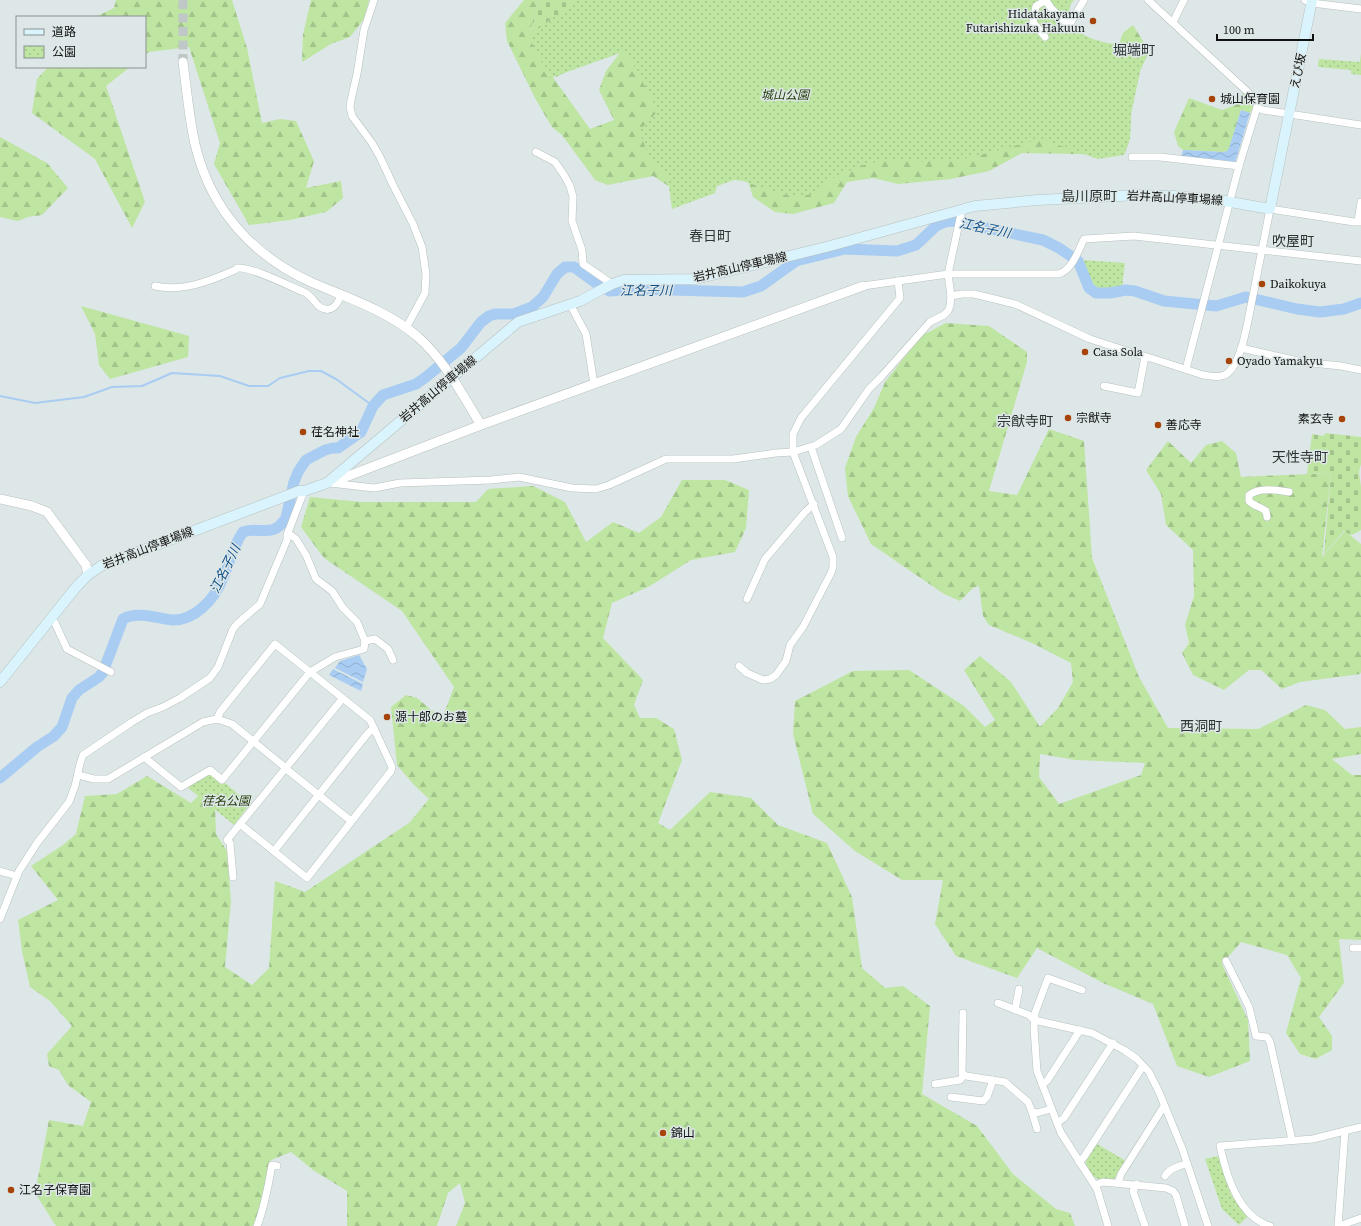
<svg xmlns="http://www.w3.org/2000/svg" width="1361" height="1226" viewBox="0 0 1361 1226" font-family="'Source Serif 4','Noto Sans JP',serif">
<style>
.forest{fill:url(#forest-firs);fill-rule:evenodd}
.cemetery{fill:url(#cemetery-stones)}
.park{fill:url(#park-dots)}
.water{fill:url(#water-waves)}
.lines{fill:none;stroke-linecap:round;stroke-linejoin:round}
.stream{stroke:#a8ccf2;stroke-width:2}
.river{stroke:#a8ccf2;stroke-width:11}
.tertiary-tunnel{stroke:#bfc7c7;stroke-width:9;stroke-dasharray:9 4.5;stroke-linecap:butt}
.minor-casing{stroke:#b7c0bf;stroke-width:8}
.tertiary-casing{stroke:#b7c0bf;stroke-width:10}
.secondary-casing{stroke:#b7c0bf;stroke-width:11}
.minor{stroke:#fff;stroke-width:7}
.tertiary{stroke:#fff;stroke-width:9}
.secondary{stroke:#daf4fd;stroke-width:10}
.poi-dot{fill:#a64308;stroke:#dee7e7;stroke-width:1.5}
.labels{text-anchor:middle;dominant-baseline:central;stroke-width:3;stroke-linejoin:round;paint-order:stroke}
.poi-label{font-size:12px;fill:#0f1211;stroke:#dee7e7;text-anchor:start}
.street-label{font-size:12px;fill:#0f1211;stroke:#dee7e7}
.park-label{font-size:12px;font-style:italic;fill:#1c3600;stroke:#dee7e7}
.water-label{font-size:13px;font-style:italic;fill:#0e4f88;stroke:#dee7e7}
.quarter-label{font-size:14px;fill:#2d3433;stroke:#dee7e7}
</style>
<defs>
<pattern id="forest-firs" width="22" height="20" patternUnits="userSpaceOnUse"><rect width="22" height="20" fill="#bee5a2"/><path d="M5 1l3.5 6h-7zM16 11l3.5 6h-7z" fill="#a2c38a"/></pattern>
<pattern id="cemetery-stones" width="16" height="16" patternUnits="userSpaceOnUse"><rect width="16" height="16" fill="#bee5a2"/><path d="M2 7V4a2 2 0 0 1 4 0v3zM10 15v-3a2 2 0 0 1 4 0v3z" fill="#a2c38a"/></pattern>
<pattern id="park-dots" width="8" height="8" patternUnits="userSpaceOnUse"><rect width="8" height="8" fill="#bee5a2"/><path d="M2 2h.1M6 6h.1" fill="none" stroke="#a2c38a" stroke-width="1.8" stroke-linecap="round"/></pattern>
<pattern id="water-waves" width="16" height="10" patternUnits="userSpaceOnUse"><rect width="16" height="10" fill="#a8ccf2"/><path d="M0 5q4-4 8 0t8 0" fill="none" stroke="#8faece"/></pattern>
</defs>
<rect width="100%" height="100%" fill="#dee7e7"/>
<!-- forest -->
<g class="forest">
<path d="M116,0H232L247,48L262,123L280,119L296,121L314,161L306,188L341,181L343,198L326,212L290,220L249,225L214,164L220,143L189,47L149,52L145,55V17H95L114,8Z"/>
<path d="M311,0H369L364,19L350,37L331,44L302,62L303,34Z"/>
<path d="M524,0H539L530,31L552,76L590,129L614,120L599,90L606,71L619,54L617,50L571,16V0H1074C1068,5 1070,10 1068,17C1067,20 1064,23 1061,25C1078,34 1099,45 1119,44L1123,33L1133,25L1149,51L1140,71L1131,114L1130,139L1124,155L1022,153L989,171L951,179L898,184L873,178L847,182L834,203L793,214L775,212L753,197L743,164L681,194L653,176L608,185L595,180L562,135L552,127L536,100L507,41L505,23Z"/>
<path d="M48,67H130L106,86L145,202L132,228L95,159L32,113L37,79Z"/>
<path d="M1243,92L1254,105L1250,113L1241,110L1229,148L1227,151L1223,152L1183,150L1178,146L1174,132L1189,98L1222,110L1235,105Z"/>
<path d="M0,137L47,163L68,188L42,215L28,217L18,221L0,217Z"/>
<path d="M81,306L189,336L188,357L110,379L99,365L95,334Z"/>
<path d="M946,323L989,326L1027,352V362L989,491L1017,495L1049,429L1084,441L1092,558L1139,677L1168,728L1258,729L1306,705L1325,710L1345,729L1361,727V754L1332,759L1352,775H1361V940L1339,939L1344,983L1319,1017L1332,1036V1050L1316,1059L1300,1054L1286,1033L1301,978L1287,955L1241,942L1222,964L1248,1020L1250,1061L1209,1077L1177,1066L1153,1004L1103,983L1037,948L1017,978L956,956L935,924L943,880H902L855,851L813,814L793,734L795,701L853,671L909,670L964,706L985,727L995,720L964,670L980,656L1011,682L1040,727L1058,708L1073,682L1071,663L1032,643L989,625L983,616L979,586L973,588L960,601L944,594L871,544L848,496L845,468L856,437L874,408L885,382L921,336ZM1040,754L1076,760L1145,763L1141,775L1059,804L1039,777Z"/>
<path d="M1168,441L1191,463L1206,445L1222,441L1236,453L1241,477L1331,473L1322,557L1345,531L1361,544V672L1360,674L1300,682L1282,689L1261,670H1249L1224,690L1193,675L1182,653L1189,643L1185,625L1194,596L1193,550L1166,525L1161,494L1146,470Z"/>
<path d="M682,480H725L749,490L746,528L735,552L691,560L650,586L612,603L603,638L643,680L634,705L640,718H656L674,729L682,760L658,823L670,830L710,792L751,798L778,825L827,843L852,897L862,968L885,988L903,986L930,1006L922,1094L977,1126L1013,1174L1056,1209L1070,1213L1075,1226H456L465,1203L460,1183L448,1193L437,1226H347V1191L313,1170L291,1152L271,1160L264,1197L255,1226H56L35,1193L49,1120L83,1126L91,1102L68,1085L59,1070L49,1066L47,1054L72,1026L50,1001L30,987L22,951L18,920L58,900L31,866L63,845L76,834L85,796L117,794L147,776L191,803L202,792L215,806L216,834L227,851L231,901L225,967L252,985L269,968L275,881L305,892L409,823L429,799L414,785L397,765L391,707L406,695L417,698L442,719L454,687L402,611L324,558L301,527L310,497L361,502H476L488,489L533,486L565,502L586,542L613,522L639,533L661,517Z"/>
</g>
<!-- cemetery -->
<g class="cemetery">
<path d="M539,0H571V16L585,63L556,77L530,31Z"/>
<path d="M1325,433L1361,437V464L1359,472L1361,487V530L1356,533L1351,535L1344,531L1324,554L1331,473L1307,474L1312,434L1324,436Z"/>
</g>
<!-- park -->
<g class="park">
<path d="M578,0H1074C1068,5 1070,10 1068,17C1067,20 1064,23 1061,25L1093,39L1110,44H1126L1134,47L1145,44L1149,51L1140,71L1131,114L1130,139L1124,155L1098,159L1041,139L969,158L928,162L884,160L860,166L829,180L813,195H783L743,181L734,180L717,186L715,193L672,209L668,179L650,159L639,131L658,111L626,51L550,78L528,36Z"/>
<path d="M1361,53V75L1351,74V70L1318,67L1319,59L1360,62Z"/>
<path d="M1082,260L1125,263L1122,287C1117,288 1111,290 1106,290C1091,290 1087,271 1082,260Z"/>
<path d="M207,775H212L223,784L225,783L250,804L234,825L187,787Z"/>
<path d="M1097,1144L1126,1161C1123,1166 1119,1176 1113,1179C1104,1185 1083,1174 1086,1162C1087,1156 1094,1149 1097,1144Z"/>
<path d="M1218,1156L1232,1196L1248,1216L1239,1225L1222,1209L1205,1159Z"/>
</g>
<!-- water -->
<g class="water">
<path d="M1241,110L1250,113L1235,163L1181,157L1183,150L1223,152L1227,151L1229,148Z"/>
<path d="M359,655L367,669L363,682L335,668L340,661Z"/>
<path d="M333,669L363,684L361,691L329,675Z"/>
</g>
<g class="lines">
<!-- stream -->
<path class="stream" d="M0,396L35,403L84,397L112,387L142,386L172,373L220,376L249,386H268L280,378L309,371H321L336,379L373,406"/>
<!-- river -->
<path class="river" d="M0,778L37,747L54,736L62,727L72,698L79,690L99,677L103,672L123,619C136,611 157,618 172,620C194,621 214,600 222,580C229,566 233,545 243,532C259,526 273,539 286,518L294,482L298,472L306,460L325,450L333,448H338L361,432L373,406L383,395L416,384L426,377L461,348L481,322L489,316L495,314H514L532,307L543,297L557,274L565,267H574L600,286L610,291L636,289L743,292L761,286L796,261L845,249L897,251L916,245L936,226L944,222L953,221L1043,240L1059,248L1078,261L1089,288L1096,293H1110L1126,290L1135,291L1164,301L1216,306L1246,297L1297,309L1320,312L1344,309L1361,303"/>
<!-- tertiary-tunnel -->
<path class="tertiary-tunnel" d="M183,0V62"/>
<!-- minor casing -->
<g class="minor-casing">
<g id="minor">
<path d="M374,0L364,30L357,74L351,100L350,107L352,116L372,143L380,157L393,185L413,224L422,247L426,274L425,293L406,328"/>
<path d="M1148,0L1251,95L1258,104L1239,166L1186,369"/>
<path d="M1305,0L1312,3L1361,9"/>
<path d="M1173,22L1184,0"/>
<path d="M1045,37L1033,22L1036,6L1043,2H1047L1051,8L1065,22H1071L1084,0"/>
<path d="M1257,108L1263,110L1361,125"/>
<path d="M536,152L555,162L564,175L570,186L573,197L572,221L582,250L583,264L612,284"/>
<path d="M1132,157H1160L1239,166"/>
<path d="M1358,221L1361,202"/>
<path d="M155,286C183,292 210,281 235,270L237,268C251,266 291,287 306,293C312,297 315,303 320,307C331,314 338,304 341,295"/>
<path d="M863,286L948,274H1058C1072,271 1078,251 1084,239L1134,236L1361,261"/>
<path d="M951,296L962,294H974L1015,304L1090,339L1130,352L1157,360L1203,375C1212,376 1222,379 1229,372C1244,357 1249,312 1254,291C1259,263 1265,236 1270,209L1354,222H1361"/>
<path d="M570,304L586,334L594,384"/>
<path d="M1241,348L1302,362L1341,366L1361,370"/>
<path d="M1104,386L1138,393L1145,357"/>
<path d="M811,447L842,538"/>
<path d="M330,483L374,488L400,483L491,480L519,477L572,488L596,489L609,485L666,459H733L776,453L793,452L816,445L841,429L869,389L882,376L930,322L944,315L948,311L950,306L951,296L948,274L962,209"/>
<path d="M1267,517L1266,511C1261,507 1254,506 1249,501V495C1260,487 1276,490 1289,492"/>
<path d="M747,599L765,559L805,512L814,504"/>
<path d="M50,618L55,623L67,649L111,672"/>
<path d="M365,641L375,639L388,649L393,660"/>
<path d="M739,666L747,673L763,680L770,679L776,675L786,661L790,645L803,627L831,573L833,567V557L793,452V434L801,418L900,298L898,281"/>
<path d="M217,719L220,712L275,644L370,720L392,767L391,771L307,878L240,824"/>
<path d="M144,757L181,787L210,770L222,780L310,672L335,657L364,649L365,641L357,622L343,608L332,591L316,579L306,555L296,539L288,533"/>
<path d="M285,768L351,821"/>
<path d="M78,775L94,779H108L203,722L217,719L232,724L286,768"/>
<path d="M274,851L368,733L374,728"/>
<path d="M0,871L17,876"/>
<path d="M233,877L230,843L227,840L343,698"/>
<path d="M0,919L19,871L37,843L69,802L75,786L80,764L83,755L132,722L147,713L163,707L180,698L210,678L218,667L233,629L237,624L260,604L287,540V535L304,491"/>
<path d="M1353,948H1361"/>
<path d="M1226,961L1249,1007L1256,1036L1267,1037L1270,1042L1292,1140"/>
<path d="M1082,990L1048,978L1035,1013L1034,1028L1037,1071L1061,1133L1097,1189L1108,1226"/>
<path d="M998,1003L1029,1015L1034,1020L1092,1033L1124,1050L1137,1059L1149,1072L1159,1092L1182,1148L1208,1226"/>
<path d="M1015,1010L1019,989"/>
<path d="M963,1013L962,1073L966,1076L1005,1082L1028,1102L1032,1112L1037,1113L1051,1109"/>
<path d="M935,1084L960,1080L964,1075"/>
<path d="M1042,1084L1047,1081L1080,1030"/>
<path d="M951,1097L983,1101L987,1097L993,1080"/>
<path d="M1032,1112L1037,1129"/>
<path d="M1057,1123L1064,1118L1113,1043"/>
<path d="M1079,1162L1084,1157L1143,1066"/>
<path d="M1165,1176C1169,1169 1180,1165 1187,1164"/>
<path d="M1118,1183L1121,1174L1164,1106"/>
<path d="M1137,1184L1133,1191L1145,1226"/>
<path d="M1095,1185L1103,1182L1166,1188L1173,1191L1176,1195L1185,1226"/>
<path d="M257,1226C265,1206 268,1186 272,1165L277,1166"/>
<path d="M1270,1226C1239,1217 1226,1175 1220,1146L1313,1139L1361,1127"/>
<path d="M1338,1226L1345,1131"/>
<path d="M1339,1226L1361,1218"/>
</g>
</g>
<!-- tertiary casing -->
<g class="tertiary-casing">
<g id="tertiary">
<path d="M183,62C187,91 189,120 196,148C212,211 254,257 313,283C350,299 386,310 418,337C445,361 462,394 481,425"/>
<path d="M329,482L343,478L481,425L863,286"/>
<path d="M0,499L32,506L47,512L86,565L88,575"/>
</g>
</g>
<!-- secondary casing -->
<g class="secondary-casing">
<path id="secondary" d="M0,682L77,586L88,575L101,566L299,491H304L327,483L512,327L518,322L580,301L612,284L624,280L696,279L830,246L975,206L1038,200L1139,195L1174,196L1219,200L1270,209L1312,0"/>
</g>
<!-- minor -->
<use href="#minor" class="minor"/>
<!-- tertiary -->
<use href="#tertiary" class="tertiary"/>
<!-- secondary -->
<use href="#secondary" class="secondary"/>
</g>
<!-- markers -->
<g class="poi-dot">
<circle cx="1093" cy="21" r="4"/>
<circle cx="1212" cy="99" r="4"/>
<circle cx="1262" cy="284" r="4"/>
<circle cx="1085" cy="352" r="4"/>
<circle cx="1229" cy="361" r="4"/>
<circle cx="1068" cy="418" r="4"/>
<circle cx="1342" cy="419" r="4"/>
<circle cx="1158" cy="425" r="4"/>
<circle cx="303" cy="432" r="4"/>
<circle cx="387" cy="717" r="4"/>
<circle cx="663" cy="1133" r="4"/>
<circle cx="11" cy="1190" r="4"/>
</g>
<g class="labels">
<!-- poi labels -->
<g class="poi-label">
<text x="1085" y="14" text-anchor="end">Hidatakayama<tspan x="1085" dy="14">Futarishizuka Hakuun</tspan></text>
<text x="1220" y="99">城山保育園</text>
<text x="1270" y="284">Daikokuya</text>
<text x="1093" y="352">Casa Sola</text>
<text x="1237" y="361">Oyado Yamakyu</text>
<text x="1076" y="418">宗猷寺</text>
<text x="1334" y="419" text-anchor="end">素玄寺</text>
<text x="1166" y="425">善応寺</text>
<text x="311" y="432">荏名神社</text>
<text x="395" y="717">源十郎のお墓</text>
<text x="671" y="1133">錦山</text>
<text x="19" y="1190">江名子保育園</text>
</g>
<!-- street labels -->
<g class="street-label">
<text transform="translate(1298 71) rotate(-78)">えび坂</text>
<text transform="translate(1175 198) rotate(3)">岩井高山停車場線</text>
<text transform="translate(740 267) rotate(-13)">岩井高山停車場線</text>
<text transform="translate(438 389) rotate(-40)">岩井高山停車場線</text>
<text transform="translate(148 548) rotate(-21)">岩井高山停車場線</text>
</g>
<!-- park labels -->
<g class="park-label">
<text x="785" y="95">城山公園</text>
<text x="226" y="801">荏名公園</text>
</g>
<!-- water labels -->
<g class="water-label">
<text transform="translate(985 228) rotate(12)">江名子川</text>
<text x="646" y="290">江名子川</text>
<text transform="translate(225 569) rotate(-64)">江名子川</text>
</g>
<!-- quarter labels -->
<g class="quarter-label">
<text x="1134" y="50">堀端町</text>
<text x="1089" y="196">島川原町</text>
<text x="710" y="236">春日町</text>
<text x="1293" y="241">吹屋町</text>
<text x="1025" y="421">宗猷寺町</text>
<text x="1300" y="457">天性寺町</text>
<text x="1201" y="726">西洞町</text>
</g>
</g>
<!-- legend -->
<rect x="16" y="16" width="130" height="52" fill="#dee7e7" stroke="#8b9291"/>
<rect x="24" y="29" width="20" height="6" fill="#daf4fd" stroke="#8b9291"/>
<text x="52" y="36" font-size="12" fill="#0f1211">道路</text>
<rect x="24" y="46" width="20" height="12" fill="url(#park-dots)" stroke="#8b9291"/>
<text x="52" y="56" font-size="12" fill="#0f1211">公園</text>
<!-- scale -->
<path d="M1217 34v6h96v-6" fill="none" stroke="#0f1211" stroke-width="2"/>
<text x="1223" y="34" font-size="12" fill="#0f1211" stroke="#dee7e7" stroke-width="3" paint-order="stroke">100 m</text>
</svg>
